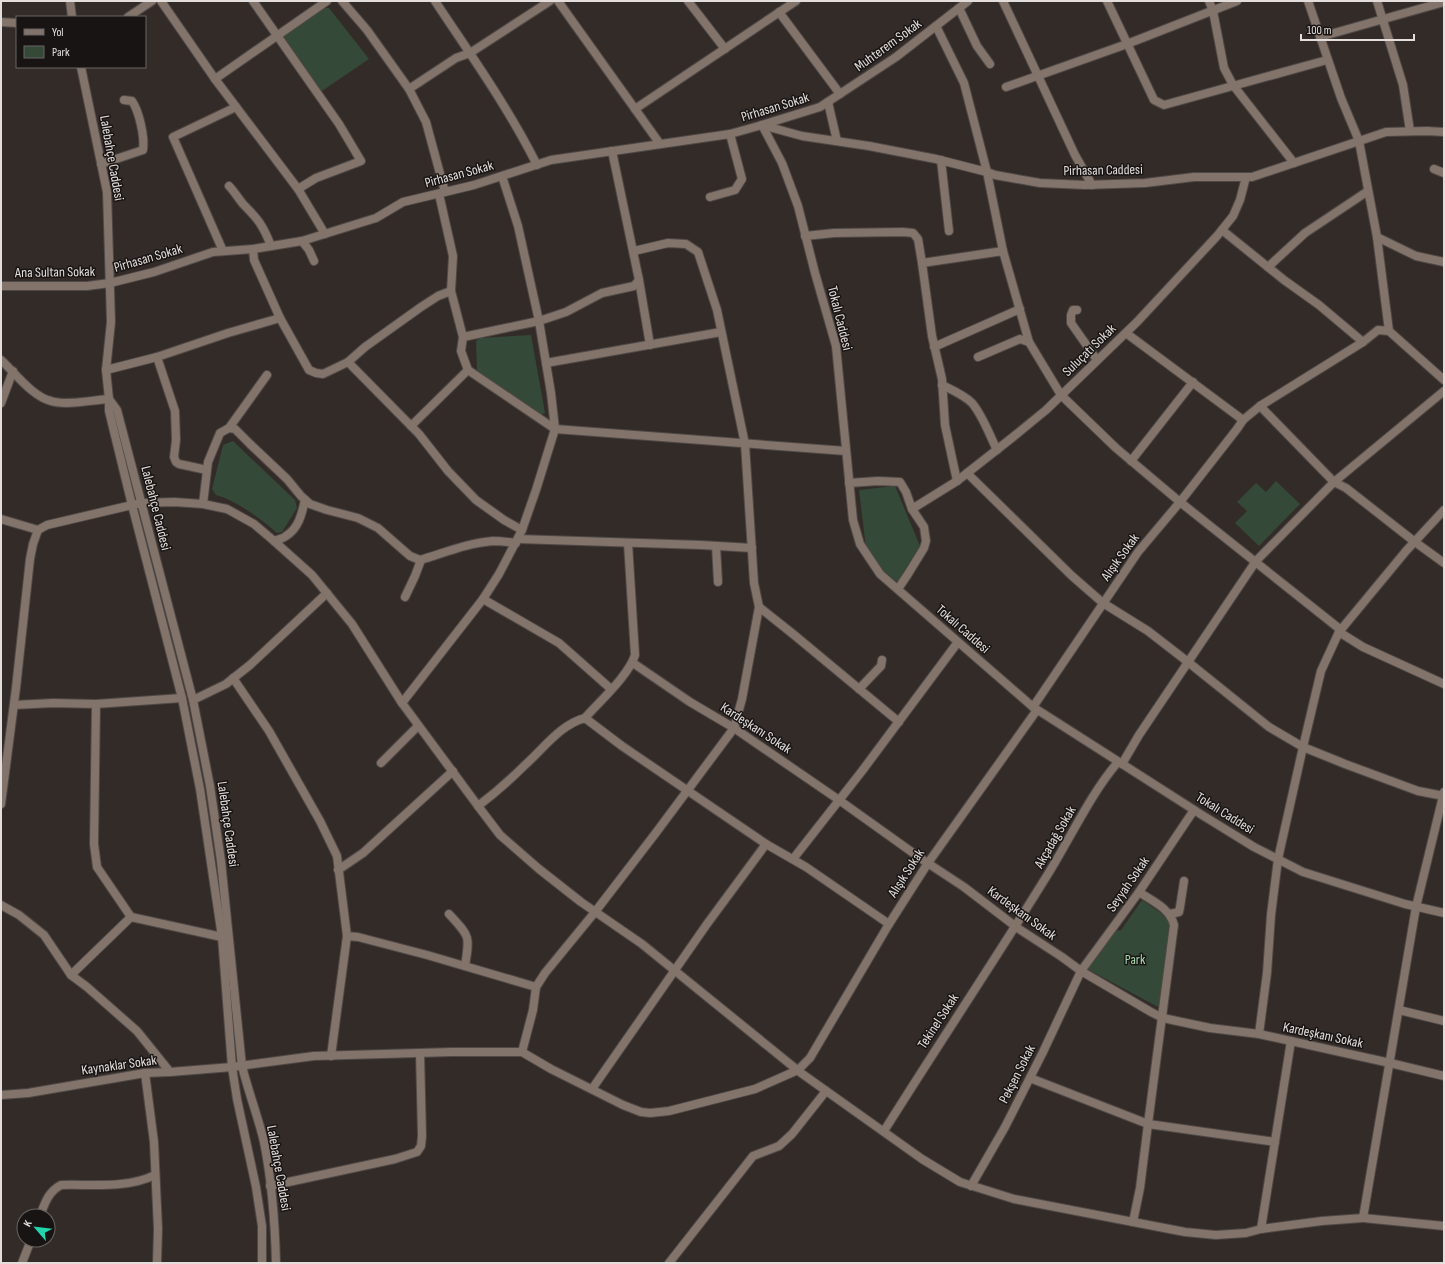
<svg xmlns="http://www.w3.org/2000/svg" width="1445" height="1264" viewBox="0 0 1445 1264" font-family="'Sofia Sans Condensed',sans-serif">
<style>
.green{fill:#344938}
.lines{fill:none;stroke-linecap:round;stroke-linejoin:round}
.minor-casing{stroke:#4f4845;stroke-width:10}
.minor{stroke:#82736b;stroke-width:8}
.labels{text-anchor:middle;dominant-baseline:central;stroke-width:3;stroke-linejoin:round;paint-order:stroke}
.street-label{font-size:14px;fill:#e3dedb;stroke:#181413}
.park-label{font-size:14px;fill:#a8dcb1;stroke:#181413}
</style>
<rect width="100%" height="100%" fill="#332b28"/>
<!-- green -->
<g class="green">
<path d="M323,8H329L369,59L319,93L282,42L283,36Z"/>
<path d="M531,335L545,413L539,415L480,375L477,371L476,341L480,338Z"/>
<path d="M233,441L295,500L297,508L282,532L277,533C261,519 237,501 216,495L212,489L223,445Z"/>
<path d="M1276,481L1300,504L1259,546L1235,523L1247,511L1237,502L1256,483L1266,492Z"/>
<path d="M895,486L920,546L897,582L880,568L866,548L859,490Z"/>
<path d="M1142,900L1171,920L1160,1008L1089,970V968L1113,931L1121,930Z"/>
</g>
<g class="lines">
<!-- minor casing -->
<g class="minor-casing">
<g id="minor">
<path d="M70,1L72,17"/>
<path d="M161,1L215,79L298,189L325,234"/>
<path d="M253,1L339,124L361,161L316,178L298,189"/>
<path d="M342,1L367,30L409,89L426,122L445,192"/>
<path d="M435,1C470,54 508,107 537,165"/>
<path d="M558,1L660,144"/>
<path d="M688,1L725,49"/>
<path d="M1003,1L1075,155L1092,185"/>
<path d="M1107,1L1154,100L1164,105L1327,60"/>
<path d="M1209,1L1213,11L1224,68L1233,85L1294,163"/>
<path d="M1308,1L1341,98L1359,141L1377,237L1389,331"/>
<path d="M1377,1L1403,85L1410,131"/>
<path d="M959,8L977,46L990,64"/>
<path d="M779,12L840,94"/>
<path d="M128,17L152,1"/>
<path d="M1,22L17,23"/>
<path d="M936,26L964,83L987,172L1003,251"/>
<path d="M1320,37L1444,2"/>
<path d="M81,67L107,192L111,322L106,370L109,399V411L132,505L182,698L200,789L222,937L232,1067L237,1099L256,1187L262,1226V1263"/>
<path d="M215,79L327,1"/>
<path d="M1006,87L1127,44L1237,1"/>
<path d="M409,89L456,58L470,53L550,1"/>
<path d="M828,102L837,141"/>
<path d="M635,109L796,1"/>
<path d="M762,125L782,163L798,206L815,273L836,346L853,520L860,544L880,574L1033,707L1202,815L1254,847L1303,872L1405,904L1444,913"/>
<path d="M762,125L802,136L869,146L936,159L987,172L995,175L1040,183L1085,185L1145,183L1194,177H1252L1386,132L1427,131L1444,132"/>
<path d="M941,160L949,231"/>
<path d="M101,164L143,150C145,137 139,111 132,101L124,100"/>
<path d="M1434,169L1444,173"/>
<path d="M229,186C234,191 238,198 243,204C258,219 263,225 271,246"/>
<path d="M439,194L453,256L451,291L463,337L461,351L468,370L555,429L846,451"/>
<path d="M710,197L735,190L742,179L730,134"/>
<path d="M1222,230L1284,280L1319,305L1363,342"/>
<path d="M805,236L834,233L903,232L913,233L918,239L922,263L932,336L942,379L945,425L957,481"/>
<path d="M1377,237L1416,256L1444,262"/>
<path d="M302,241L309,250L314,261"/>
<path d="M253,249L254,260L280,318L309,370L316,373L323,374L348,362L365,347L421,307L438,296L451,291"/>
<path d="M223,251L173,137L236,107"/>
<path d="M634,251L668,243L686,244L698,252L717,310L745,444L754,583L759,607L793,634L899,722"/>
<path d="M922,263L1003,251L1029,342"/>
<path d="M1268,267L1305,233L1368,191"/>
<path d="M639,280L650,345"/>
<path d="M1,286H87L110,283L154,272L213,252L253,249L302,241L376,218L403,202L474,185L551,160L730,134L762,125L820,107L896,57L968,1"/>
<path d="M1077,310H1073L1071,315V323L1097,360"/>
<path d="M1126,333L1243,420"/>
<path d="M463,337L539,321L566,312L602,293L634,286L639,280L612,151"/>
<path d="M934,347L1020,309"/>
<path d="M157,357L175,411L176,440L174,457L176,462L179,464L207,470"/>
<path d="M978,357L1020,339L1029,342L1061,395L1116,448L1180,502L1341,630"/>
<path d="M1,360C15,373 33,397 51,401C66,406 93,400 109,399"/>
<path d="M348,362L419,434L448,471L476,500L504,520L522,530"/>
<path d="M546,363L721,332"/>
<path d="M106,370L157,357L228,333L280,318"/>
<path d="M942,385C952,390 964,395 972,403C983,416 989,434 997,450"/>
<path d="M109,399L117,410L193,700L210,786L221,861L242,1066C248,1091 258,1116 264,1142C272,1182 275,1223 276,1263"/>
<path d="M1,403L13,371"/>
<path d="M1260,406L1334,482L1346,488L1415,542L1444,563"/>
<path d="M411,426L468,370"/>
<path d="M229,428L267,375"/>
<path d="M1131,461L1193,382"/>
<path d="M967,473L1072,576L1103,603L1148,631L1188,662L1269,727L1303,747L1345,764L1418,791L1444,796"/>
<path d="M849,483L878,481L900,482L906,492L912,509L924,527L926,541L924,548L908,574L898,589"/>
<path d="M203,504L208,462L220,433L229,428L235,429L250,444L287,479L301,496L310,504L327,510L358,518L378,528L410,556L420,560C444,553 467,543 493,541C501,541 508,542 516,543"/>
<path d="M912,509L957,481L1013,437L1046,410L1137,322L1217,236L1233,216L1240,200L1246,177"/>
<path d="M1,519L38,530"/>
<path d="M518,539L701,545L752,548"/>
<path d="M274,541C278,539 283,539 286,536C299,528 302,513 305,500"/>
<path d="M716,546L718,582"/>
<path d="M405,597L415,576L421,560"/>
<path d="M483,599L559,643L611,689"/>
<path d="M1339,632L1363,647L1444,684"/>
<path d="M633,663L690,702L734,728L839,800L923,860L964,887L1019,929L1062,957L1081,971L1151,1012L1163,1018L1210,1028L1259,1034L1390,1063L1444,1076"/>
<path d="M233,678L269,731L320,821L337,856L347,936L358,937L427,955L536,987"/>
<path d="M859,689L881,666L882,660"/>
<path d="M193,700L226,684L250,665L327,593"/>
<path d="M402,703L483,599L499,574L522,530L536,490L555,429L551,393L539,321L518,226L502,176"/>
<path d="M14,705L53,703L96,704L182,698"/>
<path d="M1033,707L1138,552L1180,502L1237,429L1243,420L1260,406L1363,342L1378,330L1389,331L1444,380"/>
<path d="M585,718C600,701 629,675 635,655L628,543"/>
<path d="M381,763L418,726"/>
<path d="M1122,764L1139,735L1256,561L1334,482L1444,391"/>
<path d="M1,804L16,688L30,559L33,544L38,530L47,525L132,505L142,503L174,502L203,504L227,509L254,524L274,541L312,575L352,624L402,703L478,806"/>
<path d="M793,859L862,771L958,642"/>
<path d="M338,870L363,853L453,771"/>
<path d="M1,905L19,915L44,935L71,975L87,987L137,1031L170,1072"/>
<path d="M449,914C470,937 470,935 465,966"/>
<path d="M1170,914L1179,912L1180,907L1184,881"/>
<path d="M131,917L222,937"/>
<path d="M889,924L806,867L766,844L622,746L585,718C561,724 543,749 525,765C510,780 495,793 478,806L500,835L539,869L581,902L642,944L801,1073L922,1159L960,1182L1014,1199L1185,1232L1216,1235L1246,1233L1261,1229L1291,1041"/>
<path d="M71,975L131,917L97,867L94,844L96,704"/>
<path d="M1399,1010L1444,1021"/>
<path d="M1259,1034L1267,973L1271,915L1278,859L1303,747L1321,671L1339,632L1406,551L1444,510"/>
<path d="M522,1052L533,1010L536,987L545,973L595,912L655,834L734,728L742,699L759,607"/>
<path d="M331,1056L347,936"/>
<path d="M145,1073L154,1142L158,1229L157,1263"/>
<path d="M1030,1078L1148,1124L1174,925C1170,908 1152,901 1139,892"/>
<path d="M592,1089L707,924L766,844"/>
<path d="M1,1095L28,1093L145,1073L170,1072L232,1067L314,1056L452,1052H522L551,1069L623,1105L641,1112L650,1113L669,1111L755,1089L798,1070L810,1058L889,924L928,863L1037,710"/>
<path d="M884,1131C936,1048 991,966 1043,882C1069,842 1088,797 1118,762"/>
<path d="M270,1186L395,1159L417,1152L421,1146L422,1136L420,1053"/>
<path d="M971,1186L1005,1127L1043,1052L1081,971L1139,892L1194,810"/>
<path d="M40,1216C45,1203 48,1192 61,1185C92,1184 126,1189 155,1175"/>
<path d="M1363,1218L1444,1226"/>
<path d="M1133,1222L1140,1188L1148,1124L1275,1142"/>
<path d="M1261,1229L1322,1221L1363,1218L1416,907L1444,792"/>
<path d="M22,1263L31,1240"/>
<path d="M669,1263L753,1156L779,1146L792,1134L826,1091"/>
</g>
</g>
<!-- minor -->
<use href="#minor" class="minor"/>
</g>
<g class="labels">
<!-- street labels -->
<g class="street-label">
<text transform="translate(888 45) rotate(-36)">Muhterem Sokak</text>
<text transform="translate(775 107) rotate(-17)">Pirhasan Sokak</text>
<text transform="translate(112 158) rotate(80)">Lalebahçe Caddesi</text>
<text transform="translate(1103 170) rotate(-1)">Pirhasan Caddesi</text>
<text transform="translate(459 174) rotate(-15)">Pirhasan Sokak</text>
<text transform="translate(148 258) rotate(-16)">Pirhasan Sokak</text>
<text transform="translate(55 272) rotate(-1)">Ana Sultan Sokak</text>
<text transform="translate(840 318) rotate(76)">Tokalı Caddesi</text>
<text transform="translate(1089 350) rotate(-44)">Suluçatı Sokak</text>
<text transform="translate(156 508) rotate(76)">Lalebahçe Caddesi</text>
<text transform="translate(1120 557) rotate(-54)">Alışık Sokak</text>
<text transform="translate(963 629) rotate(41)">Tokalı Caddesi</text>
<text transform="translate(756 728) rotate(33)">Kardeşkanı Sokak</text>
<text transform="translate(1225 813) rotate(32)">Tokalı Caddesi</text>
<text transform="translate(228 824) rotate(82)">Lalebahçe Caddesi</text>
<text transform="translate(1055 837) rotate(-60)">Akçadağ Sokak</text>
<text transform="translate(906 873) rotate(-57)">Alışık Sokak</text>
<text transform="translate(1128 884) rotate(-55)">Seyyah Sokak</text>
<text transform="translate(1022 913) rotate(36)">Kardeşkanı Sokak</text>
<text transform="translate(938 1021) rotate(-57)">Tekinel Sokak</text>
<text transform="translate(1323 1035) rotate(12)">Kardeşkanı Sokak</text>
<text transform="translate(119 1065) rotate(-8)">Kaynaklar Sokak</text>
<text transform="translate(1017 1074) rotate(-63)">Pekşen Sokak</text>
<text transform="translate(279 1168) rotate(80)">Lalebahçe Caddesi</text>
</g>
<!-- park labels -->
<g class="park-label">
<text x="1135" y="959">Park</text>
</g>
</g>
<!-- border -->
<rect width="1445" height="1264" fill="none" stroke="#e3dedb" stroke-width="4"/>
<!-- legend -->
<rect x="16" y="16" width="130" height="52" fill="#181413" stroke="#696563"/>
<rect x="24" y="29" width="20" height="6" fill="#82736b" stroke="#696563"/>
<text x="52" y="36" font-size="12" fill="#e3dedb">Yol</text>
<rect x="24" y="46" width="20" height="12" fill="#344938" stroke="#696563"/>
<text x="52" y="56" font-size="12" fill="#e3dedb">Park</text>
<!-- north arrow -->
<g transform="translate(36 1228) rotate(298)"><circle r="19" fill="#181413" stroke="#696563"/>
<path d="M0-3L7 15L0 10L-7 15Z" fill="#23d5af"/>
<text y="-6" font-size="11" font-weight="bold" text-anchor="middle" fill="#e3dedb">K</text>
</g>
<!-- scale -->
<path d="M1301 34v6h113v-6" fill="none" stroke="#e3dedb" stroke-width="2"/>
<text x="1307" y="34" font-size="12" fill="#e3dedb" stroke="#181413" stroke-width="3" paint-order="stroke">100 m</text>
</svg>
